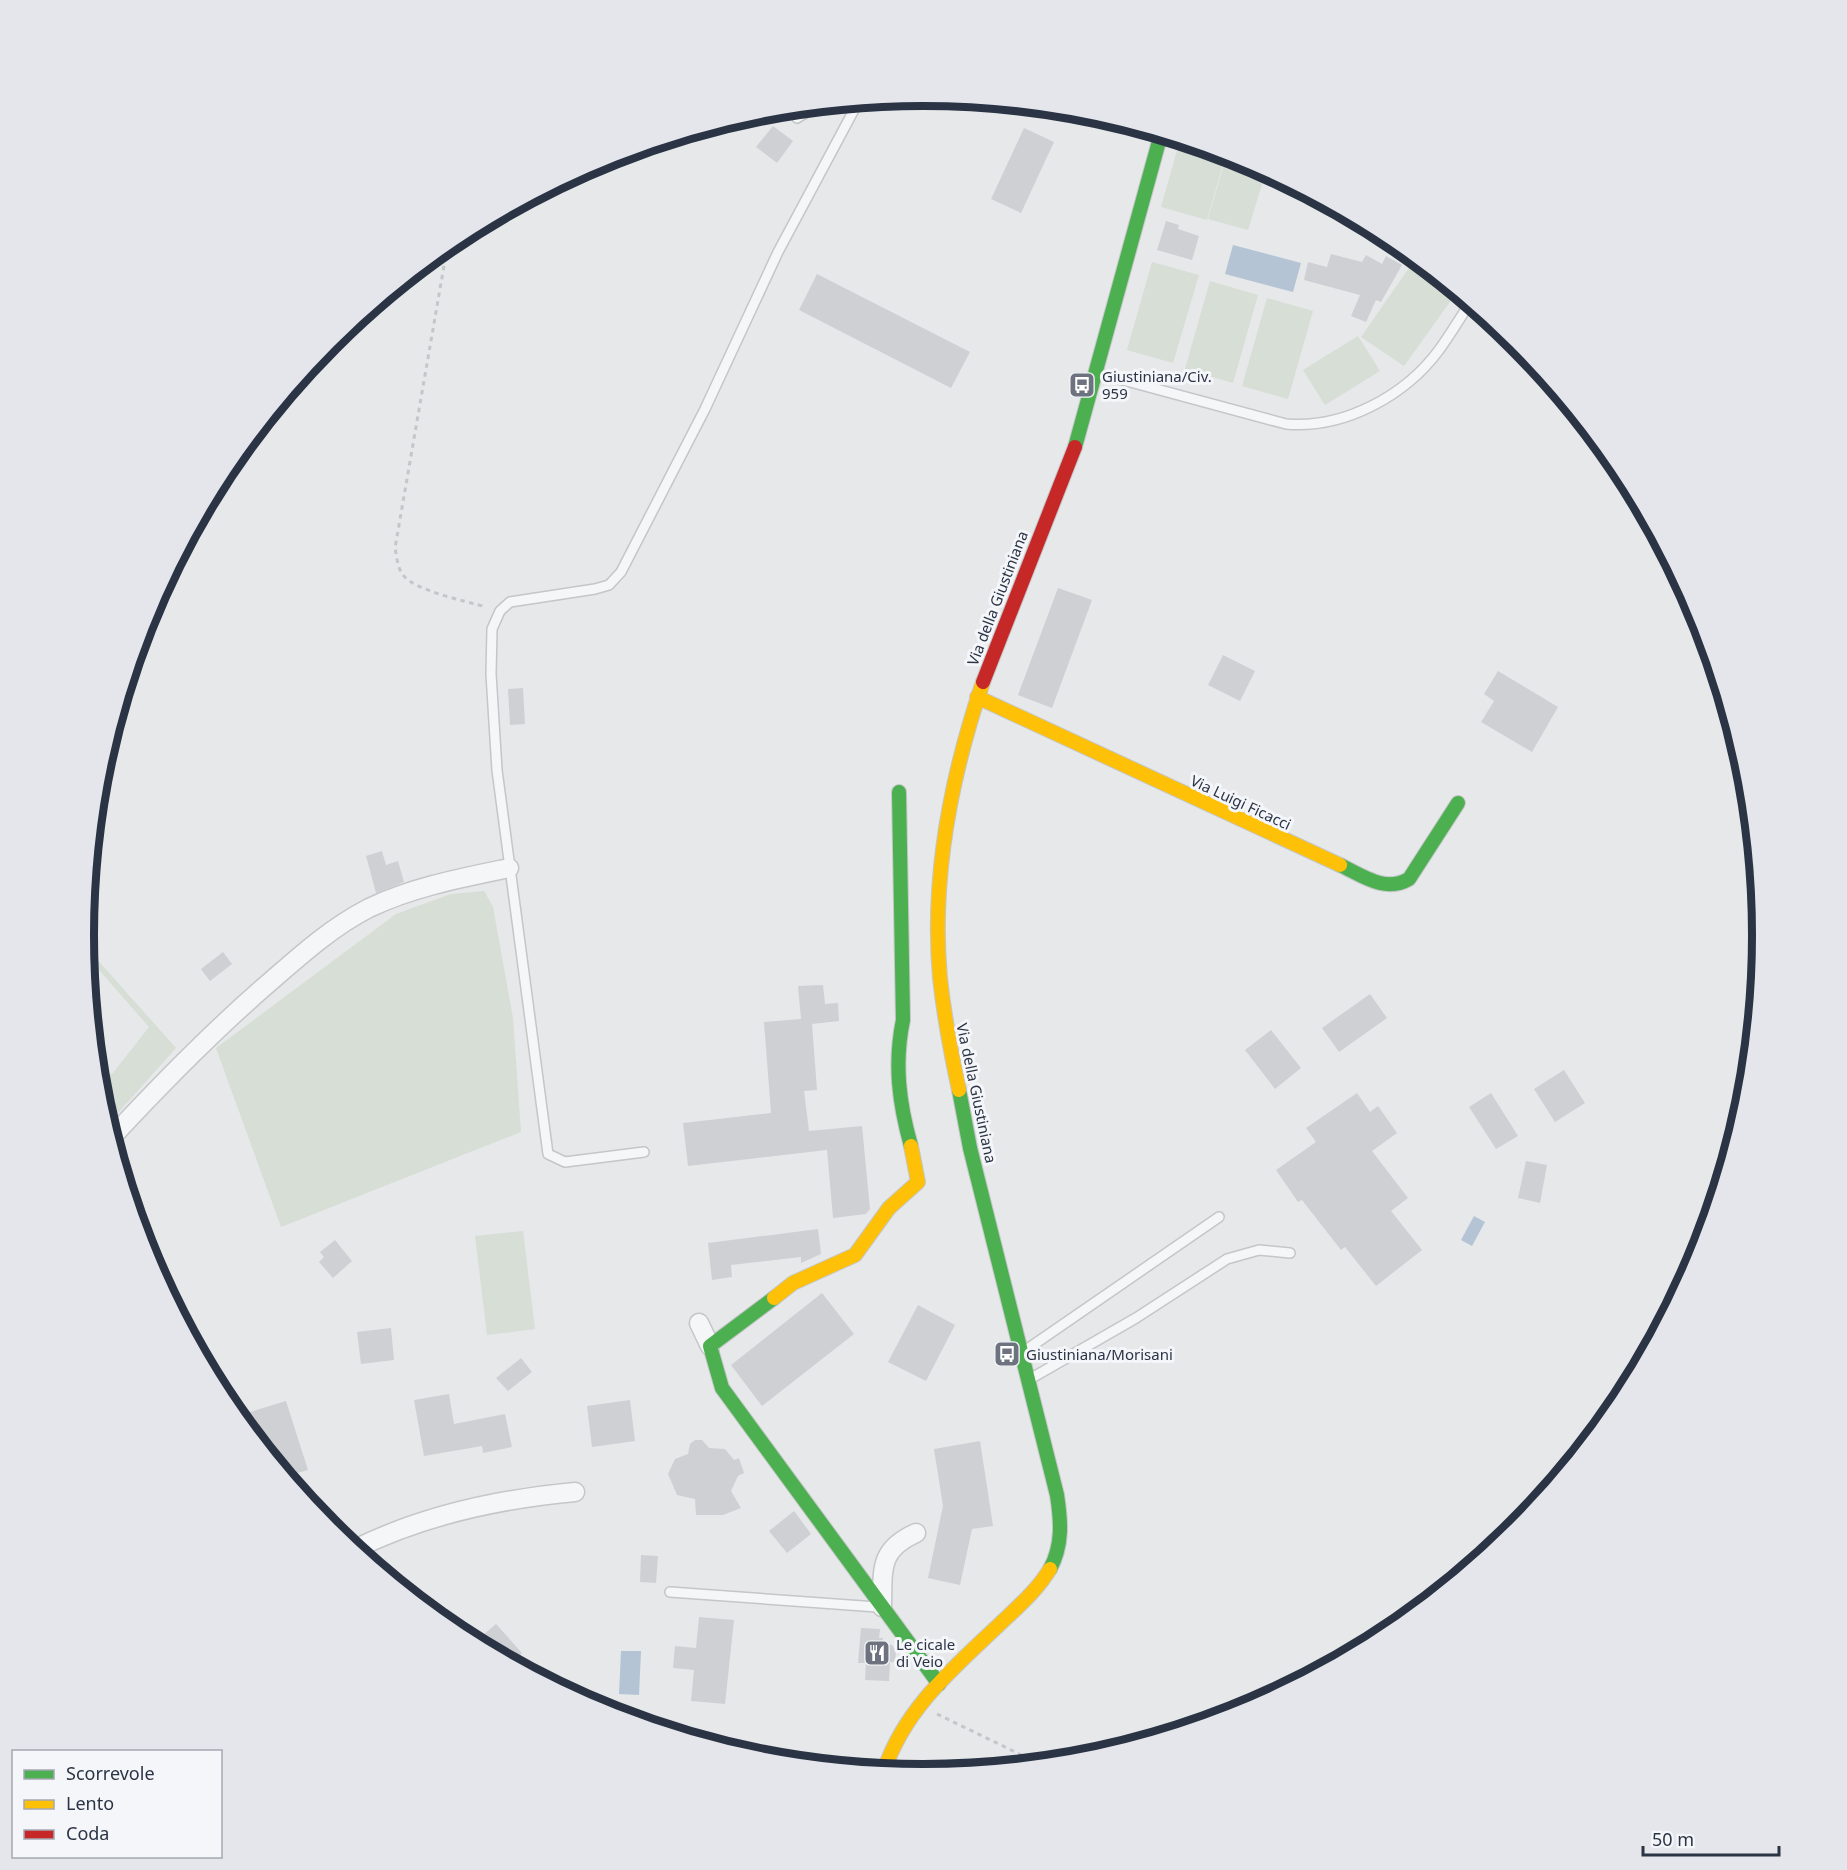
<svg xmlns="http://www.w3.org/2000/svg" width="1847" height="1870" viewBox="0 0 1847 1870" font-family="'Noto Sans',sans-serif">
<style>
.green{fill:#d6ded6}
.water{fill:#b4c4d5}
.building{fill:#ced0d3}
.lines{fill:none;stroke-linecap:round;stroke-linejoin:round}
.lane-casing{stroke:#c4c6c8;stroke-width:12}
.street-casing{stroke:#c4c6c8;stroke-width:21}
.fast-casing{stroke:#c4c6c8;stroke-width:16}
.slow-casing{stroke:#c4c6c8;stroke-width:16}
.jam-casing{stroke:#c4c6c8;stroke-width:16}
.path{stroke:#c5c6ca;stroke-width:3;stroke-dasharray:4.5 4.5;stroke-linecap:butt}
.lane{stroke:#f5f6f7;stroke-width:9}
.street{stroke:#f5f6f7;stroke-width:18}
.fast{stroke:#4caf50;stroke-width:14}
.slow{stroke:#ffc107;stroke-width:14}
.jam{stroke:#c62828;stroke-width:14}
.labels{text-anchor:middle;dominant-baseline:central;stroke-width:6;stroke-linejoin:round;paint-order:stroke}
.poi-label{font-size:15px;fill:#2b3445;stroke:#f4f6f9;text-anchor:start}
.street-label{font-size:15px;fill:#2b3445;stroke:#f4f6f9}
.rim{fill:none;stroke:#2b3445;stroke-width:8}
</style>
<rect width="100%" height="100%" fill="#e6e8ea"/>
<!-- green -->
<g class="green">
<path d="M1180,140L1226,154L1207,220L1161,207Z"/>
<path d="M1227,154L1266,171L1248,230L1208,219Z"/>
<path d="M1416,258L1457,292L1404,366L1361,337Z"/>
<path d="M1152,262L1199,275L1173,363L1127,350Z"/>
<path d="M1210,281L1258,295L1233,383L1185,369Z"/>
<path d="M1267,298L1313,311L1288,399L1242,386Z"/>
<path d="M1358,336L1380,371L1325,405L1303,370Z"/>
<path d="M484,891L493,907L513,1018L521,1132L281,1227L216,1048L396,914L451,894Z"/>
<path d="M85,946L176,1048L108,1124L100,1098L98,1080L113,1073L149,1027L86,955Z"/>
<path d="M523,1231L535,1329L487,1335L475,1236Z"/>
</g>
<!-- water -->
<g class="water">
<path d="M1233,245L1301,263L1293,292L1225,274Z"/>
<path d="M1474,1216L1485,1222L1472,1246L1461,1240Z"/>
<path d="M621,1651H641L639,1695L619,1694Z"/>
</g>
<!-- building -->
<g class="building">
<path d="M773,126L793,141L777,163L756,147Z"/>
<path d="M1024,128L1054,142L1021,213L991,199Z"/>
<path d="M1166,221L1179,225L1178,229L1199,236L1192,260L1157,250Z"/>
<path d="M1331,254L1362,262L1366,255L1382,264L1386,256L1402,265L1381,302L1376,300L1366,322L1351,316L1360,295L1304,280L1308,262L1327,267Z"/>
<path d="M817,274L970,352L951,388L799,310Z"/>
<path d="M1058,588L1092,600L1052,708L1018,695Z"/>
<path d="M1223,655L1255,671L1240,701L1208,685Z"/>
<path d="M1498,671L1558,707L1532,752L1481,722L1494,701L1484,694Z"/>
<path d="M523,688L525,724L510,725L508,689Z"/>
<path d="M382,851L386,865L398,861L404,882L376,893L366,856Z"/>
<path d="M223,952L232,964L210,981L201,969Z"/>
<path d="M823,985L825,1004L838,1003L839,1021L812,1024L817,1090L804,1091L809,1131L862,1126L870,1209L866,1214L833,1218L827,1150L688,1166L683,1123L771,1113L764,1022L801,1019L798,986Z"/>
<path d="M1370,994L1387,1018L1339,1052L1322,1028Z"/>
<path d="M1271,1030L1301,1068L1275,1089L1245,1050Z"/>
<path d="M1564,1070L1585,1103L1555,1122L1534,1089Z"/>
<path d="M1357,1093L1370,1112L1378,1106L1397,1133L1372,1151L1408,1198L1391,1211L1422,1250L1376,1286L1345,1247L1341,1250L1302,1200L1298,1202L1276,1170L1316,1142L1306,1128Z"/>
<path d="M1491,1093L1518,1136L1496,1149L1469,1107Z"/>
<path d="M1526,1161L1547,1165L1540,1203L1518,1198Z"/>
<path d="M818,1229L821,1254L801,1263V1257L731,1265L732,1277L712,1280L708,1243Z"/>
<path d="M335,1240L352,1261L333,1278L319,1262L324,1257L320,1252Z"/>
<path d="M822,1293L854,1334L762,1406L731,1365Z"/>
<path d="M918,1305L955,1325L926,1381L888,1362Z"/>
<path d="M391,1328L394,1360L361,1364L357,1332Z"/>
<path d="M521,1358L532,1372L508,1391L496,1378Z"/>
<path d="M449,1394L454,1424L505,1414L512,1447L483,1453L482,1446L424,1456L414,1400Z"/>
<path d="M630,1400L635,1441L592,1447L587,1406Z"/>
<path d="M286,1401L308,1470L287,1476L237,1416Z"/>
<path d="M695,1440H702L709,1448L725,1449L734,1460L739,1458L744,1473L738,1476L731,1491L741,1508L723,1515H696L695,1499L677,1495L668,1474L675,1459L688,1454L690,1444Z"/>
<path d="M980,1441L993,1526L972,1529L960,1585L928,1578L943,1506L934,1449Z"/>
<path d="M794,1511L811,1534L787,1553L769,1531Z"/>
<path d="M641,1555L658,1556L656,1583L640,1582Z"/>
<path d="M699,1617L734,1620L725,1704L691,1701L694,1670L673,1668L675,1646L696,1648Z"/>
<path d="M496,1624L522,1653L512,1662L475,1642Z"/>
<path d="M861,1628L880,1629L879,1638H883L882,1644L892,1645L896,1651L895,1662H890L889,1681L865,1680L866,1663H858Z"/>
</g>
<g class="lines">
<!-- lane casing -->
<g class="lane-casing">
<g id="lane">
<path d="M797,118L817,106"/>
<path d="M1097,373L1286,424C1344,429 1405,396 1439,350C1450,335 1460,318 1470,303"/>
<path d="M644,1152L565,1162L548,1154L497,770L491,674L492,629L500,611L510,602L595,589L609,585L621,572L705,409L778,252L855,108L854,102"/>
<path d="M1023,1352L1219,1217"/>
<path d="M1030,1379L1136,1318L1227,1259L1259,1250L1290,1253"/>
<path d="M670,1592L877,1607"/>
</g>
</g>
<!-- street casing -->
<g class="street-casing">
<g id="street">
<path d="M112,1137C163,1082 214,1030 271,981C302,954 332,927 369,908C413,887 461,878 509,868"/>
<path d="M699,1323L710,1346"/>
<path d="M355,1549C424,1515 498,1499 575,1492"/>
<path d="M882,1607C883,1570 878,1550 916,1533"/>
</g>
</g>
<!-- fast casing -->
<g class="fast-casing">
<g id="fast">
<path d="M1075,447L1161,134"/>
<path d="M899,792L903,1020C894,1064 899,1103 911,1146"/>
<path d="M1340,865C1363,876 1385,893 1409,879L1458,803"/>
<path d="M959,1090L970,1148L1057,1495C1061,1521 1063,1545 1050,1569"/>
<path d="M774,1298L710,1346L722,1388L939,1684"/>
</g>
</g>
<!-- slow casing -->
<g class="slow-casing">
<g id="slow">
<path d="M977,697L1340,865"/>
<path d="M959,1090C951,1053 944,1015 940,978C931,878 951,776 983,682"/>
<path d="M774,1298L793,1283L855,1255L889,1208L918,1182L911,1146"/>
<path d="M884,1771C905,1707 956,1666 1003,1621C1020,1605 1038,1589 1050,1569"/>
</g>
</g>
<!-- jam casing -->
<g class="jam-casing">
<path id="jam" d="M983,682L1075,447"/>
</g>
<!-- path -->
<g class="path">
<path d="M444,248L445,260L395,548C397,557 397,567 403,575C415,591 466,601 486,607"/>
<path d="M937,1714L1038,1763"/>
</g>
<!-- lane -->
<use href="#lane" class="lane"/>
<!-- street -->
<use href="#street" class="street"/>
<!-- fast -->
<use href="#fast" class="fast"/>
<!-- slow -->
<use href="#slow" class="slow"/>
<!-- jam -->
<use href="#jam" class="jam"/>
</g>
<!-- icons -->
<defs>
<g id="bus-square" transform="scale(1.35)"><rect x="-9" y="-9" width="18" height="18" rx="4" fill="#6c737f" stroke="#f4f6f9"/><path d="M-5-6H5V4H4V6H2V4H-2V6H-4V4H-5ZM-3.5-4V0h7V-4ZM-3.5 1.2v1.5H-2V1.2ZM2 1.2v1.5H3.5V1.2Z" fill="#fff"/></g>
<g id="restaurant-square" transform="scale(1.35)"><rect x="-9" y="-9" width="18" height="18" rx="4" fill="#6c737f" stroke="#f4f6f9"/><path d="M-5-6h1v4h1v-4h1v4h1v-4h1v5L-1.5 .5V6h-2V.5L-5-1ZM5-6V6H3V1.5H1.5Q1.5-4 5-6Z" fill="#fff"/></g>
</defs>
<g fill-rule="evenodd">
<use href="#bus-square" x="1082" y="385"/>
<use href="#bus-square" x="1007" y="1354"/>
<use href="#restaurant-square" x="877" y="1653"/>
</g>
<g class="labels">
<!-- poi labels -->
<g class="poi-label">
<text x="1102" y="376">Giustiniana/Civ.<tspan x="1102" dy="17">959</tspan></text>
<text x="1026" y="1354">Giustiniana/Morisani</text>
<text x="896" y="1644">Le cicale<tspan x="896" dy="17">di Veio</tspan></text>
</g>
<!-- street labels -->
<g class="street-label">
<text transform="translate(997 598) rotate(-69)">Via della Giustiniana</text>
<text transform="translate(1241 802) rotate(25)">Via Luigi Ficacci</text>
<text transform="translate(977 1093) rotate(78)">Via della Giustiniana</text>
</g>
</g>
<!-- crop -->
<path d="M0 0H1847V1870H0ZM94 935a829 829 0 1 1 1658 0a829 829 0 1 1-1658 0Z" fill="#e4e6eb" fill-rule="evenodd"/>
<path class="rim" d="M94 935a829 829 0 1 1 1658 0a829 829 0 1 1-1658 0Z"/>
<!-- legend -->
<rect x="12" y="1750" width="210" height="108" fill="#f4f6f9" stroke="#a4a8b1" stroke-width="1.5"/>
<rect x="24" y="1770" width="30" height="9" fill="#4caf50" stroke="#a4a8b1" stroke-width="1.5"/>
<text x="66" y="1780" font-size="18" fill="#2b3445">Scorrevole</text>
<rect x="24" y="1800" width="30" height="9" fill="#ffc107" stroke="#a4a8b1" stroke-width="1.5"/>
<text x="66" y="1810" font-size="18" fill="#2b3445">Lento</text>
<rect x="24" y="1830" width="30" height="9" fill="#c62828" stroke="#a4a8b1" stroke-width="1.5"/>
<text x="66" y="1840" font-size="18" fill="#2b3445">Coda</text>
<!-- scale -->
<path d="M1643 1846v9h136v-9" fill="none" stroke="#2b3445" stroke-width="3"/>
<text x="1652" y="1846" font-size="18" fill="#2b3445" stroke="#f4f6f9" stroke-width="4.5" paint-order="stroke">50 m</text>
</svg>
